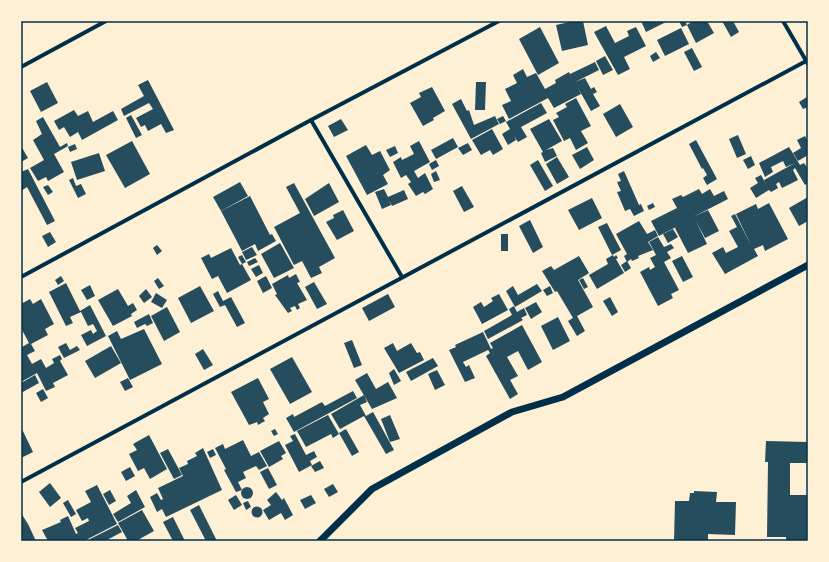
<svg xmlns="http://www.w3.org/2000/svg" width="829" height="562" viewBox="0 0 829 562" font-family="'DejaVu Sans',sans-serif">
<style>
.building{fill:#264d5e}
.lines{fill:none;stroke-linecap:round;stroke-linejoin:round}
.minor{stroke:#003049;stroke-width:4}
.tertiary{stroke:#003049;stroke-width:7}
.neatline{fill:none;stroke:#003049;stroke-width:1.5}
</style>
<rect width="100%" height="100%" fill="#fdf0d5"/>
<!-- building -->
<g class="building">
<path d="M574,21H583L588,45L562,51L556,25Z"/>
<path d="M641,21H668L646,32Z"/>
<path d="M679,21H685L687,25L693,21H707L714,33L696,43L687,25L682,27Z"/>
<path d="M722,21H733L739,32L731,37Z"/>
<path d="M606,26L615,43L629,36L627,31L636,27L646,46L624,57L630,69L618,75L594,32Z"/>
<path d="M540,27L559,63L538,75L519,39Z"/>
<path d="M681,28L689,44L665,56L657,40Z"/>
<path d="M692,48L702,67L694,71L684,52Z"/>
<path d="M656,52L660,58L653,62L650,56Z"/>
<path d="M605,56L613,70L603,75L596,61Z"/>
<path d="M595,62L599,70L575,82L585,78L591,89L594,87L597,92L593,94L600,106L591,111L578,88L581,94L554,108L548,98L509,119L502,105L511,101L505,89L517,83L513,75L523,69L527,77L536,73L545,89L556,83L555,80L569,72L570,74Z"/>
<path d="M148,80L174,130L166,133L161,124L148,131L145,125L141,127L136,118L153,109L149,103L124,116L121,109L144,96L138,85Z"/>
<path d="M47,82L58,103L41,112L30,91Z"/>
<path d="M476,82H486L485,110H475Z"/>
<path d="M432,87L445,111L433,118L434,120L423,126L410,103L421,97L419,93Z"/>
<path d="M807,97L808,107L803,109L799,102Z"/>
<path d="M576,98L591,126L581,131L588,143L576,150L570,138L564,141L553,120L559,117L556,113L567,107L565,104Z"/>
<path d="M461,99L467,111L469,110L474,125L495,116L499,124L471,139L452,104Z"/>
<path d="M541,103L547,113L521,127L527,137L518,142L514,136L516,140L508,145L502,134L510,129L506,122Z"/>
<path d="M620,104L633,127L616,137L603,114Z"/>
<path d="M74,110L78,116L88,111L93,122L113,111L118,120L82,140L78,132L70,137L64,127L59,130L54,121Z"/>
<path d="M131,115L142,135L136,138L126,118Z"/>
<path d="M503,116L506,121L500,124L497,119Z"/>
<path d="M43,117L60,147L67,143L68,146L54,154L64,172L48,181L46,177L38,181L30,168L44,160L33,140L42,134L36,121Z"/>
<path d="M341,119L348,130L334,137L328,126Z"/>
<path d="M549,119L562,141L546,150L553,148L557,156L545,162L541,153L543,152L530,129Z"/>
<path d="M492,129L503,149L493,155L490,150L481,155L472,140Z"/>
<path d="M738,135L746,154L737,158L729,139Z"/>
<path d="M805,136L808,142V155L798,161L793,153L801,148L797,140Z"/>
<path d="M453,138L458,147L436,159L431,150Z"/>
<path d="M696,140L717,179L707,185L703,178L707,175L703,168L702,169L689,144Z"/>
<path d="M132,141L150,174L125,188L106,155Z"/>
<path d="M419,141L430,162L414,171L418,178L425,173L433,189L425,194L423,192L416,196L408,184L411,182L406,175L401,178L393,162L401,157L402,160L414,154L410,146Z"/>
<path d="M468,143L472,150L463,155L458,148Z"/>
<path d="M75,144L77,149L70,152L68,147Z"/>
<path d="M366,145L372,155L380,151L390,170L383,175L388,184L367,195L346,156Z"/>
<path d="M21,146L28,158L21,162Z"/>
<path d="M395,146L398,153L390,157L386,150Z"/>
<path d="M587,147L594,160L580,169L572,155Z"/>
<path d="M789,147L800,165L804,163L808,169V183L805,185L795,168L793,170L798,180L782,188L779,182L776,184L778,188L771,192L769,190L756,198L750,188L758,183L755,178L761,175L767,186L764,180L795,163L786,167L783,161L771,167L773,172L765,177L759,163Z"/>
<path d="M99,153L105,171L77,180L71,162Z"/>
<path d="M751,156L755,165L748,169L743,160Z"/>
<path d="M557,157L569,177L557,184L546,164Z"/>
<path d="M436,160L439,166L432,170L429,164Z"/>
<path d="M538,160L553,186L545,191L530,165Z"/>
<path d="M28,169L55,221L47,225L27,187L21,191V172Z"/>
<path d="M436,171L440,180L434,182L431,174Z"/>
<path d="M624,171L639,205L641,204L644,211L634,216L630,209L625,211L617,192L621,191L617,182L621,181L618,174Z"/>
<path d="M73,178L76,186L81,184L86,194L78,198L69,180Z"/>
<path d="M240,182L248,196L221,211L213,197Z"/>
<path d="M294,183L335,258L319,267L322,273L311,278L302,261L294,265L274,227L300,213L286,187Z"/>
<path d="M329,183L339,202L314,216L305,199Z"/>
<path d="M48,185L53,192L48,195L43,187Z"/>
<path d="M462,186L474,207L464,212L453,191Z"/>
<path d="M384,189L388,197L404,190L408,199L392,206L389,200L391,205L382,209L375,192Z"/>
<path d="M699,189L702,194L710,189L714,196L724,191L728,199L693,217L708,210L719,231L705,238L696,221L707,244L688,253L675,228L676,227L659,236L651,221L677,208L672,199L681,195L683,197Z"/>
<path d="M250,196L270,235L272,234L276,241L258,251L255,244L242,251L221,211Z"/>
<path d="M808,197V221L799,226L789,208Z"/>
<path d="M592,198L602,218L579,230L568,210Z"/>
<path d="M653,203L655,207L649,210L647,206Z"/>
<path d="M769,203L788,239L765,251L763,245L754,249L758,256L725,274L712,253L723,247L726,253L738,247L729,231L737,227L731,216L735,214L751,245L736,214L756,204L758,209Z"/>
<path d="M343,210L354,231L337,240L326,222L334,218L333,215Z"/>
<path d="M530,220L543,247L533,253L519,226Z"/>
<path d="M639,221L647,234L655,230L658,236L648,242L653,250L638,256L639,258L632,261L631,259L627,262L624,256L627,254L616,234Z"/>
<path d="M607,223L621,250L612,255L598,227Z"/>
<path d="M673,229L678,237L668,243L663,234Z"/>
<path d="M50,232L56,242L48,247L42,236Z"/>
<rect x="501" y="234" width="7" height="17"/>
<path d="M658,237L664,247L671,244L674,248L667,252L671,258L664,262L679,290L671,294L673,298L658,306L640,272L649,267L650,270L655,267L650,258L656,255L649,242Z"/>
<path d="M280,243L294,268L274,278L261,254Z"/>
<path d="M157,245L162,251L157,255L153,248Z"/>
<path d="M252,247L257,255L246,260L242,252Z"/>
<path d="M231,248L240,265L242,264L251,280L227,293L218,276L212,279L201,258L209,254L211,258Z"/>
<path d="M242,255L246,262L242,264L238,257Z"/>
<path d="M613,255L614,257L616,255L618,258L616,259L624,273L597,289L589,275L608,264L606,259Z"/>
<path d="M579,256L589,273L578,280L593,307L577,316L585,331L577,336L568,321L573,318L557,291L555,292L542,271L551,266L554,270Z"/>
<path d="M682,256L693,277L683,282L672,261Z"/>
<path d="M255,258L258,262L249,266L247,262Z"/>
<path d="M627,261L631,268L625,272L621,265Z"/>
<path d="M259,265L263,273L256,277L251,269Z"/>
<path d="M296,274L300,282L297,283L307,300L298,304L300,308L297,310L295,306L290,308L292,311L288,313L275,295L277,294L272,284L288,275L289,278Z"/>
<path d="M61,276L64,281L58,285L55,280Z"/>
<path d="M266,276L272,288L263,293L257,281Z"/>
<path d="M158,278L164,286L159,289L154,281Z"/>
<path d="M583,278L588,287L584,289L579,280Z"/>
<path d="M314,282L327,304L317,309L305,287Z"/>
<path d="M66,283L80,311L90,305L106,336L87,346L81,335L91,330L93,334L97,331L93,324L88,326L81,312L70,317L73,323L66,326L49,292Z"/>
<path d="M537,284L542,291L515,307L506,291L513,286L518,295Z"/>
<path d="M90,285L95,296L87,300L81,290Z"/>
<path d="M200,286L214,311L191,323L178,298Z"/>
<path d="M550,286L553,293L547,296L543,290Z"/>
<path d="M118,289L128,306L133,303L137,310L131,314L132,316L113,326L98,300Z"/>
<path d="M146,289L152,297L144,303L139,296Z"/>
<path d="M218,291L223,301L231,297L245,323L237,327L225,305L220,307L213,294Z"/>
<path d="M156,293L167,300L162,308L151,302Z"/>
<path d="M388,294L395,307L369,321L362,308Z"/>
<path d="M499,294L508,310L482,324L473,307L481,302L484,307L493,301L491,298Z"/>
<path d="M610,297L618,312L612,316L603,301Z"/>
<path d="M30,299L33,304L41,299L54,324L45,329L48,335L31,344L35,351L27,355L32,364L41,359L46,368L54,363L52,359L60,355L62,359L60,361L68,375L53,383L55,387L46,391L37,373L21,382V345L22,347L29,343L21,328V304Z"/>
<path d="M536,302L542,312L531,319L525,308Z"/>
<path d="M514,306L517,312L524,308L527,315L521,318L523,320L488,339L484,331L512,315L509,309Z"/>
<path d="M167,307L180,332L164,341L151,316Z"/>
<path d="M149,314L153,323L147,326L145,324L137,328L134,322Z"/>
<path d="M558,317L570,341L553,350L541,326Z"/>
<path d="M522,325L542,362L528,370L518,351L507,357L518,376L510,380L518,394L510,399L486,356L490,353L488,350L463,362L466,367L469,365L475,378L465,382L449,350L456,347L455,345L483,332L491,349L493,348L490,343Z"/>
<path d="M144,329L162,364L130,380L108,336L117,331L121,339Z"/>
<path d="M352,340L362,365L354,368L344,343Z"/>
<path d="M66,343L70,350L77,346L80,350L64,358L58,347Z"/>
<path d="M393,343L397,351L411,343L417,353L420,352L424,360L399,373L384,348Z"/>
<path d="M111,346L121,363L95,378L85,361Z"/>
<path d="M203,349L213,365L204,370L195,354Z"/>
<path d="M292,357L312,392L290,404L270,369Z"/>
<path d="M433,358L438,366L411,381L406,372Z"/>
<path d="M394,369L401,381L394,385L389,373Z"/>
<path d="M437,370L445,385L435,390L428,374Z"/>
<path d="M367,373L376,389L388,382L397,398L372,409L355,380Z"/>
<path d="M35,375L39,383L21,393V383Z"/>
<path d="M128,378L133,387L125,391L120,382Z"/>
<path d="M258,378L269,399L263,402L269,414L263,418L265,421L258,425L257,422L249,425L231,392Z"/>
<path d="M43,389L48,398L41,402L36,393Z"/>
<path d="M353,391L357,398L294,432L286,418L293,414L294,417L322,402L325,406Z"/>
<path d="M364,395L367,402L360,405L366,416L373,412L394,450L386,454L364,416L340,429L331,414Z"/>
<path d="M328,415L339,434L333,438L331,434L306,447L297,431Z"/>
<path d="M390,415L400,439L390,442L381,419Z"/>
<path d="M21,427L33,452L21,458Z"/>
<path d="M275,429L278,434L274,436L271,431Z"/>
<path d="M346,429L359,452L352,456L339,433Z"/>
<path d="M295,434L306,455L314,451L317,457L310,461L312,465L299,472L285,445L293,441L290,436Z"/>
<path d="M149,435L167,469L150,479L144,468L138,471L129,454L137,450L133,444Z"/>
<path d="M243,440L251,456L259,452L267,466L259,470L256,466L243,472L246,478L238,482L242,490L236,492L224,470L226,469L215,448L223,444L225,449Z"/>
<path d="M279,441L286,453L281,456L283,459L269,467L260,451Z"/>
<path d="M766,441L808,442V463H790V495H808V541H786V537H767L768,462H765Z"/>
<path d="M203,448L222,490L166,517L162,509L157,512L150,497L157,493L161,500L163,499L158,488L183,476L179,468L188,464L187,461L197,456L195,453Z"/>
<path d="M168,449L182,475L174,479L160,453Z"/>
<path d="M213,449L216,455L210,458L207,452Z"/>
<path d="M320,461L324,468L315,472L311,466Z"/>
<path d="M130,467L135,476L126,481L121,472Z"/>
<path d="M268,468L277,485L269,489L260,472Z"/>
<path d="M50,483L61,498L50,507L39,492Z"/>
<path d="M333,484L338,492L329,497L324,489Z"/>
<path d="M97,485L117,524L84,541H48L42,530L61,522L60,520L68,516L76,534L78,533L75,528L89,521L88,518L82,521L76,510L91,502L85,491Z"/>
<circle cx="247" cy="493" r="6"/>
<path d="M110,490L116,501L109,505L103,494Z"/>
<path d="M136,490L145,507L118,522L113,514L131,503L127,496Z"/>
<path d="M694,491L717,492L716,502H736L735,535L708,534V541H674L675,501H689L690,493H694Z"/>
<path d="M276,492L282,500L284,498L293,515L285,520L281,513L269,520L263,510L271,505L267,500Z"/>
<path d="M236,495L242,505L234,510L228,500Z"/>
<path d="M311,495L316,503L305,509L300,500Z"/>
<path d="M68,500L76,514L71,517L63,503Z"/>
<path d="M248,501L251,507L246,510L243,503Z"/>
<path d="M199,505L217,541H206L190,510Z"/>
<circle cx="257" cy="512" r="5.5"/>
<path d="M142,510L154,531L136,541H124L127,539L118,523Z"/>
<path d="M21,513L28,524L36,541H21Z"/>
<path d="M173,517L185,541H173L163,522Z"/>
<path d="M118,525L122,532L105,541H91L90,539Z"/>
</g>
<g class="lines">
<!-- minor -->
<g class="minor">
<path d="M783,21L808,64"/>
<path d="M21,67L106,21"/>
<path d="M311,120L402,277"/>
<path d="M21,277L311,120L499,21"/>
<path d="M21,482L808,60"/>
</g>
<!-- tertiary -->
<path class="tertiary" d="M320,541L372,489L512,412L563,397L808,265"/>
</g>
<!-- border -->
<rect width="829" height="562" fill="none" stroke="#fdf0d5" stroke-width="44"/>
<rect x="22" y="22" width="785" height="518" class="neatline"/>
</svg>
